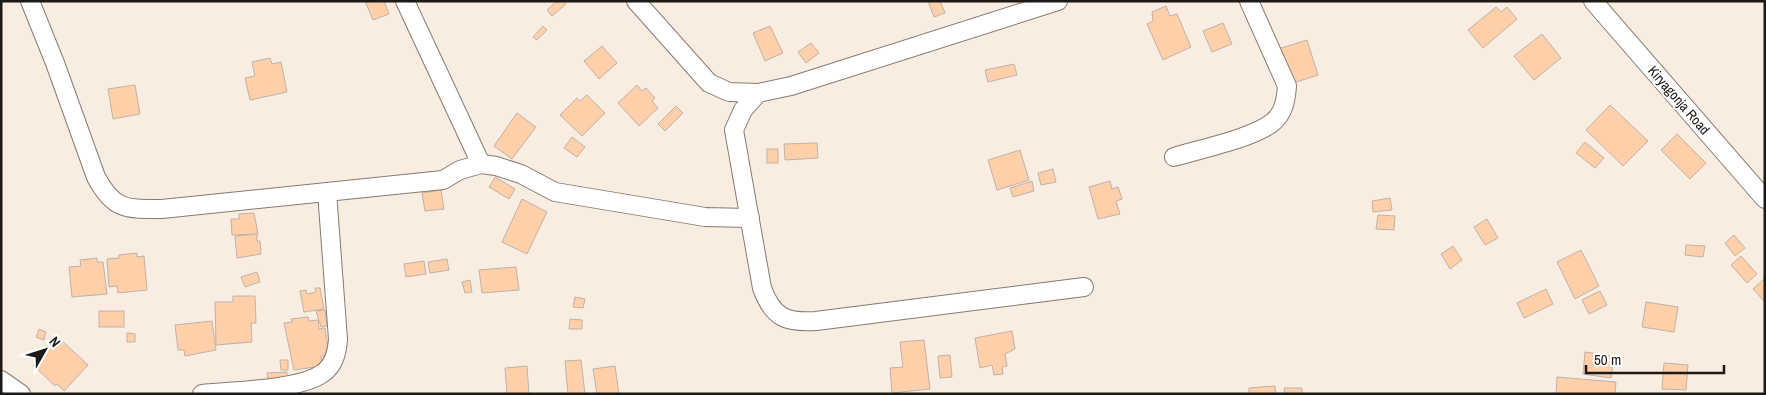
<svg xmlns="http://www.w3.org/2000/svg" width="1766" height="395" viewBox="0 0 1766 395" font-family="'Archivo Narrow',sans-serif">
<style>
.building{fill:#fecfa9;stroke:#bfb2a8}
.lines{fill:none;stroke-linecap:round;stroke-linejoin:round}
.minor-casing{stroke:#867b71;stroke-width:20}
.minor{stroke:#fff;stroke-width:18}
.labels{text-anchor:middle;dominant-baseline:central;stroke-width:4;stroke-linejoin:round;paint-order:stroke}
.street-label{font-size:14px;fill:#1d1915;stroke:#fff}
</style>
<rect width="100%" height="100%" fill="#f9ece1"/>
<!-- building -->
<g class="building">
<path d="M365,1H384L389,14L373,20Z"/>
<path d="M557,1H564L566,4L552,16L547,10Z"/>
<path d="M928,1H940L945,13L934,17Z"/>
<path d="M1166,6L1170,16L1177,14L1191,47L1163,60L1147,24L1153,21L1152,12Z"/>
<path d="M1496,7L1501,12L1507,7L1517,19L1483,48L1468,30Z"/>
<path d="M1223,23L1232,44L1212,52L1203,31Z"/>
<path d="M543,26L547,30L537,40L533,37Z"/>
<path d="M770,26L783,53L765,61L753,33Z"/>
<path d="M1542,34L1561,58L1534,80L1514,56Z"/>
<path d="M1307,40L1318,75L1290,84L1278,49Z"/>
<path d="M811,43L819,53L806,63L798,52Z"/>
<path d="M602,46L617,63L599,79L584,61Z"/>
<path d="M270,58L272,64L281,62L287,92L250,100L245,78L255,76L252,62Z"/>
<path d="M1014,64L1017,75L988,82L985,70Z"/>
<path d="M135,85L140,114L113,119L108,89Z"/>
<path d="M637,85L642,91L646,88L655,98L652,101L658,108L639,126L618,103Z"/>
<path d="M587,95L605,113L582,136L560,115L577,98L580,101Z"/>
<path d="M1610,105L1648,141L1623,166L1586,130Z"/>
<path d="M676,106L683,113L665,131L658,124Z"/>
<path d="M517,113L536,127L512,159L494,146Z"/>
<path d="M1677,134L1706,163L1690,179L1661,150Z"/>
<path d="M572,137L585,147L577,157L564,148Z"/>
<path d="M1585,142L1604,158L1595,168L1576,153Z"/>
<path d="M817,143L818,158L785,160L784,144Z"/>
<rect x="767" y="149" width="11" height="14"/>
<path d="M1020,150L1029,180L997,190L988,160Z"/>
<path d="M1053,169L1056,182L1041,185L1038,173Z"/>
<path d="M495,177L515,189L509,199L489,187Z"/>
<path d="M1032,181L1034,191L1013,197L1010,188Z"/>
<path d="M1110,181L1112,189L1118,187L1122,199L1116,201L1120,214L1098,219L1089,187Z"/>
<path d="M441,190L444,209L425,211L422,193Z"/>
<path d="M1390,198L1392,210L1373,212L1372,201Z"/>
<path d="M522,199L547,212L527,254L502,242Z"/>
<path d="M254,213L258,234L232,235L231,219H239V214Z"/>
<path d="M1378,215L1395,216L1394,230L1376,229Z"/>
<path d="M1487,219L1498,238L1485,245L1474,227Z"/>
<path d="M257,234V241H260L261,254L237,258L235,236Z"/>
<path d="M1734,235L1745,248L1735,256L1725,243Z"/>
<path d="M1686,245L1705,246L1703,257L1685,255Z"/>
<path d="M1453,246L1462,260L1450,269L1441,254Z"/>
<path d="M1581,250L1599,286L1575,299L1557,262Z"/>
<path d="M137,253V257L144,256L147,290L118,293L117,286L109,287L107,259L119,258V255Z"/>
<path d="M1741,256L1757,274L1747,283L1731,265Z"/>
<path d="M97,258V262H103L107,294L72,297L69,267L81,266L80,260Z"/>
<path d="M447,259L449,270L430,273L428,262Z"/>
<path d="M424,261L426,274L406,277L404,264Z"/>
<path d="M516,267L519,290L482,293L479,270Z"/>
<path d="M257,272L260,282L245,287L241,277Z"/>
<path d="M1765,278V299L1763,300L1753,289Z"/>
<path d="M470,280L472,292L465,293L462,282Z"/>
<path d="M315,288H320L324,309L304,312L300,291L306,290L307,294L316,292Z"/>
<path d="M1546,289L1553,304L1524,318L1517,303Z"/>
<path d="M1600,291L1607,305L1589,314L1582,300Z"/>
<path d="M233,296H255L256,323H251L252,342L216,345L215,302H233Z"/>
<path d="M575,297L585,299L583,308L573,307Z"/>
<path d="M1646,302L1678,307L1674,332L1642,327Z"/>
<path d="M325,310L327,326L321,327L316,311Z"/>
<rect x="99" y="311" width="25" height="16"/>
<path d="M308,317L309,321L318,320L319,329L325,328L329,355L321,356L322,366L294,370L284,323L292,322L291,319Z"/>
<path d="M570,319L582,320V329H569Z"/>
<path d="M212,321L216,350L185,356L184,350H178L175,325Z"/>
<path d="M39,329L46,332L44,340L36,337Z"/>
<path d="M1012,331L1015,349L1005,354L1007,366L1002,367L1003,374L994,375L992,365L980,368L975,338Z"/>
<path d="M127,333L135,334V342H127Z"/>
<path d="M59,338L88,365L64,391L57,384L55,386L33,365Z"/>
<path d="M924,340L930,389L892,393L890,368L903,367L900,342Z"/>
<path d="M1585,352L1614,356L1611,378L1583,374Z"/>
<path d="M950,355L952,377L940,378L938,356Z"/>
<path d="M280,360H288V370H281Z"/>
<path d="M581,360L585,394H568L565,361Z"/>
<path d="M1664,363L1688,365L1686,390L1662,389Z"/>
<path d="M527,366L529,394H507L505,368Z"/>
<path d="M615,366L619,394H597L593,369Z"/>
<path d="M287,372V382L268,380L267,373Z"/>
<path d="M1557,377L1616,382L1615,394H1556Z"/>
<path d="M1275,386L1276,394H1249V388Z"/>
<path d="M1284,388H1302V394H1285Z"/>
</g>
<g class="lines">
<!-- minor casing -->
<g class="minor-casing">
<g id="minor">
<path d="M30,1L55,63L96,177C114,211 127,209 162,209L443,180L460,170L481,164L496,166L521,174L555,192L705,217L750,218"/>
<path d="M405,1L481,164"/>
<path d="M636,1L709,83L729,92L758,93L791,86L1058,1"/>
<path d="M1593,1L1765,199"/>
<path d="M758,93L743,110L734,130L762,288C773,318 786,323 816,321L1084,287"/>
<path d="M1174,157C1200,149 1254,138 1273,122C1284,113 1286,99 1287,86L1249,1"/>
<path d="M1,380L21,394"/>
<path d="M202,394C232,391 300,390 323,373C334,365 337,353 338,339L327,192"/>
</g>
</g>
<!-- minor -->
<use href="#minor" class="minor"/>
</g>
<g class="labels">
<!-- street labels -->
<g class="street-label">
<text transform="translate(1679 100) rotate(49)">Kiryagonja Road</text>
</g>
</g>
<!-- border -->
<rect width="1766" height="395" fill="none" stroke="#1d1915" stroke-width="5"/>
<!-- north arrow -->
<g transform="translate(45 350) rotate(51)" stroke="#ffffff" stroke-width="4" paint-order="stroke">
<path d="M0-4L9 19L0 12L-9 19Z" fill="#1d1915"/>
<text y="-8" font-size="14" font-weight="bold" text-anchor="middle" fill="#1d1915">N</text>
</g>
<!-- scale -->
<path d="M1586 365v8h138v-8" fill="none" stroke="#1d1915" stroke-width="2.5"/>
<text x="1594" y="365" font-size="15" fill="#1d1915" stroke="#ffffff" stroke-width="4" paint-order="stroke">50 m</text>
</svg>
